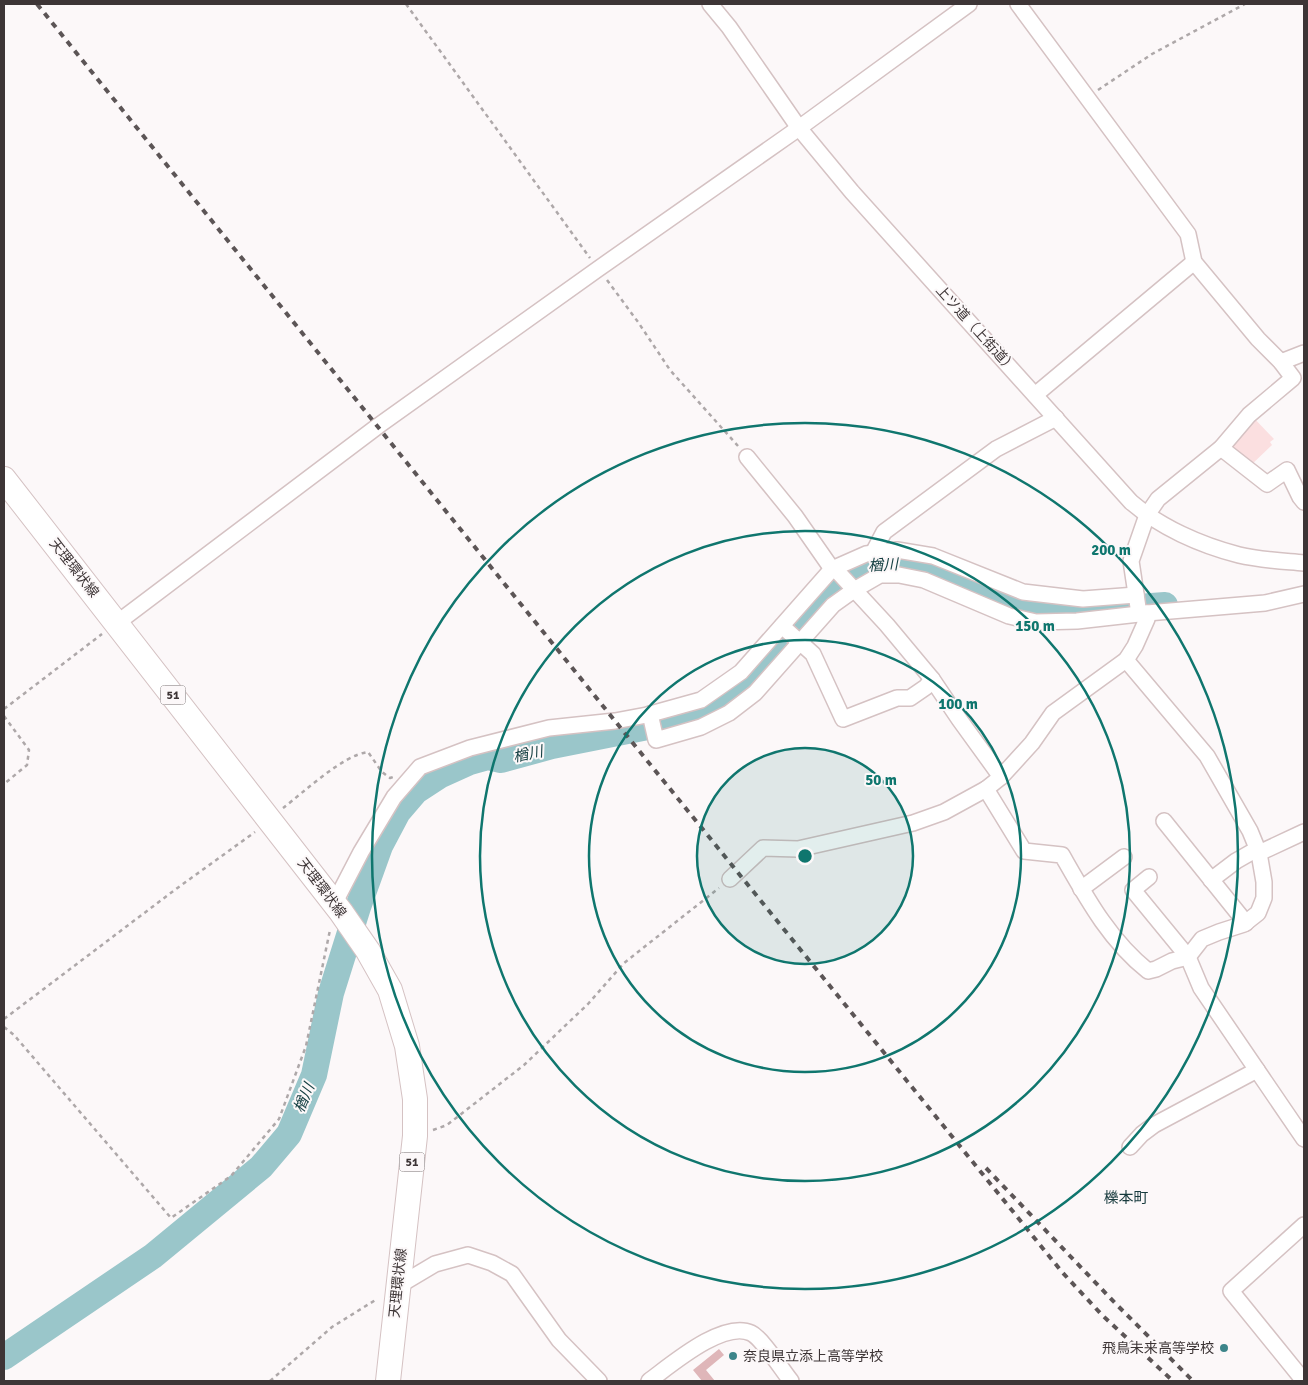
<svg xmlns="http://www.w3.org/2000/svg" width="1308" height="1385" viewBox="0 0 1308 1385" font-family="Signika,'Noto Sans JP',sans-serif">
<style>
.green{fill:#fbdfe0}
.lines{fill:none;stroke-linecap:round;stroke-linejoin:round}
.river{stroke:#9ac6ca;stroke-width:26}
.building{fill:#dfb6b9}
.minor-casing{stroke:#d5c2c3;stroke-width:18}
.primary-casing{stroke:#d5c2c3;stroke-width:26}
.path{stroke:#aea8a9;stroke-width:2.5;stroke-dasharray:4 4;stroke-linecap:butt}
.minor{stroke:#fff;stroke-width:15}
.primary{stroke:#fff;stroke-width:24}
.rail{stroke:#5c5556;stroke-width:4;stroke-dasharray:6 6;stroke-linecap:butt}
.ring{fill:none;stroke:#0f766e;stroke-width:2.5}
.poi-dot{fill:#3d858a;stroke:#fcf8f9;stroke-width:2}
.labels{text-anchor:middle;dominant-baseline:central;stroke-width:4;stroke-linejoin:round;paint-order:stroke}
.shield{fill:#fcf8f9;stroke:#767070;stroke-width:1}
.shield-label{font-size:12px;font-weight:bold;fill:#3d3536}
.street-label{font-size:14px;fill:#3d3536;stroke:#fcf8f9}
.poi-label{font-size:14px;fill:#3d3536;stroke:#fcf8f9;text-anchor:end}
.water-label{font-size:15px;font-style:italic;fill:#174144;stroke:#fcf8f9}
.neighbourhood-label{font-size:15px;fill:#173a3d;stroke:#fcf8f9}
.centre{fill:#0f766e;stroke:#fcf8f9;stroke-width:2.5}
.ring-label{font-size:15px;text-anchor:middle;font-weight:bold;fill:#0f766e;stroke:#fcf8f9;stroke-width:4;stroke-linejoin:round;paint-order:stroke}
</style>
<rect width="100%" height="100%" fill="#fcf8f9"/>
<!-- green -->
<path class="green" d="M1251,415L1274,439L1270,442L1272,445L1248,468L1224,448Z"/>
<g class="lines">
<!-- river -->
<path class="river" d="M4,1357L153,1256L261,1167L289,1134L314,1075L331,993L358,907L380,846L398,812L416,791L439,776L470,762L488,757L501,760L552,746L683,720L717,706L745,685L829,587L861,567L898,562L930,569L989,599L1025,611L1056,613L1165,605"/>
</g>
<!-- building -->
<path class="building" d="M719,1349L724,1355L706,1370L715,1381H702L693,1370Z"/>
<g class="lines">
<!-- minor casing -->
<g class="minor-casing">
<g id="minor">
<path d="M710,4L729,27L799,128L852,192L1131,502C1160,527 1200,545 1239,555C1260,560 1283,561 1304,563"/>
<path d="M1281,362L1304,353"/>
<path d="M1035,395L1194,262"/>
<path d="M1221,448L1267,484L1287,470L1300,497L1304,502"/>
<path d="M747,457L795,516L832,569L837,571L887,625L932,679L959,719L1001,777"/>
<path d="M873,553L884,532L996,449L1056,418"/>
<path d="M1147,613L1265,603L1304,594"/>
<path d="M117,623L378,426L598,269L799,128L969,4"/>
<path d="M782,626L813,654L843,719L897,698H910L926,687L932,679"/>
<path d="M650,714L656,740L701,727L729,713L755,693L833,605L854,590L880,575H899L924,580L1009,616L1036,622L1077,621L1139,614"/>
<path d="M986,789L1024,851L1062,855C1086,897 1109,940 1148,971L1156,969L1172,961L1188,957L1202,939L1219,932L1244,924L1258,913L1264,898V882L1259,853L1250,831L1207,756L1126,660"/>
<path d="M1164,821L1246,923"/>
<path d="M1259,853L1304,832"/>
<path d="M1149,877L1133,890L1188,957L1201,988L1304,1139"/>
<path d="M730,879L763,848L798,849L913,823L944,812L986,789L1001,777L1032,743L1053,713L1126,660L1135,646L1147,619V613L1139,614L1131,561L1147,515L1158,499L1221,448L1249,415L1293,378L1281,362L1258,339L1194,262L1188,234L1018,4"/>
<path d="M1211,880L1236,861L1257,849"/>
<path d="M1081,889L1124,857"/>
<path d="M334,904L361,852L394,797L420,767L470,748L549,728L615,721L647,715L701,700L741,672L832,569L866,554L897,550L933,556L1023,592L1083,599L1136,595"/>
<path d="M1130,1147L1142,1134L1154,1125L1257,1070"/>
<path d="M1304,1225L1231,1291L1304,1381"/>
<path d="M398,1286L435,1264L468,1255L492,1263L512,1274L559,1340L599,1381"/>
<path d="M649,1381C671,1365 723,1320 751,1333C762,1338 782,1370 791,1381"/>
</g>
</g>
<!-- primary casing -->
<g class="primary-casing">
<path id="primary" d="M4,479L341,912L368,951L390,990L407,1046L415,1099V1136L388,1381"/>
</g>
<!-- path -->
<g class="path">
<path d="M406,4L590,258"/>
<path d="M1098,90L1152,54L1245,4"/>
<path d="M607,280L638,322L670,370L738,446"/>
<path d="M4,709L102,634"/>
<path d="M4,716L29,750L27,765L4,784"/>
<path d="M283,808C304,792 343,755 368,752L382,772L390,778L393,777"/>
<path d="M4,1019L176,889L255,832"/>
<path d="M4,1027L14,1035L171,1218L231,1176L279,1119L306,1046L330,930"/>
<path d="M433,1130L447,1125L524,1065L588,1004L624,963L719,888"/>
<path d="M270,1381L332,1327L377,1299"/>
</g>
<!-- minor -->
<use href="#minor" class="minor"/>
<!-- primary -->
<use href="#primary" class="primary"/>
<!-- rail -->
<g class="rail">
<path d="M37,4L632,742L1062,1272L1102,1315L1173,1381"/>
<path d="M986,1168L1115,1303L1193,1381"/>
</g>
</g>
<!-- distance rings -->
<circle cx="805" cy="856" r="108" fill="#0f766e" fill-opacity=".12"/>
<g class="ring">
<circle cx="805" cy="856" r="108"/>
<circle cx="805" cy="856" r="216"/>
<circle cx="805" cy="856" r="325"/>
<circle cx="805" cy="856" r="433"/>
</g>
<!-- markers -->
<g class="poi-dot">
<circle cx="1224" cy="1348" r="5"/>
<circle cx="733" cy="1356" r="5"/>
</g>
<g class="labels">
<!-- shield labels -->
<g class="shield">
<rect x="160.5" y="685.5" width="25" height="19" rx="4"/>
<rect x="399.5" y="1152.5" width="25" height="19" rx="4"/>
</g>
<g class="shield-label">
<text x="173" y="695">51</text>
<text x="412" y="1162">51</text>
</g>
<!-- street labels -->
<g class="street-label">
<text transform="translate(976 329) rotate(48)">上ツ道（上街道）</text>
<text transform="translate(74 568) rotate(52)">天理環状線</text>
<text transform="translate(322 888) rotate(53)">天理環状線</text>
<text transform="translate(398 1283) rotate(-84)">天理環状線</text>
</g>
<!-- poi labels -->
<g class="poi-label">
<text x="1214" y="1348">飛鳥未来高等学校</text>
<text x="743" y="1356" text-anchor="start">奈良県立添上高等学校</text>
</g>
<!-- water labels -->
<g class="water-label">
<text transform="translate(883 565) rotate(-3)">楢川</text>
<text transform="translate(528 754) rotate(-12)">楢川</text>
<text transform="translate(304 1098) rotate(-67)">楢川</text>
</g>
<!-- neighbourhood labels -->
<g class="neighbourhood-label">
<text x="1126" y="1198">櫟本町</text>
</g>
</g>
<circle cx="805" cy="856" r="8" class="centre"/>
<g class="ring-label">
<text x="1111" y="555">200 m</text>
<text x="1035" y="631">150 m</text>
<text x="958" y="709">100 m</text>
<text x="881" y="785">50 m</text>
</g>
<!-- border -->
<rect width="1308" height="1385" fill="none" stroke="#3d3536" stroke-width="10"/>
</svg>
